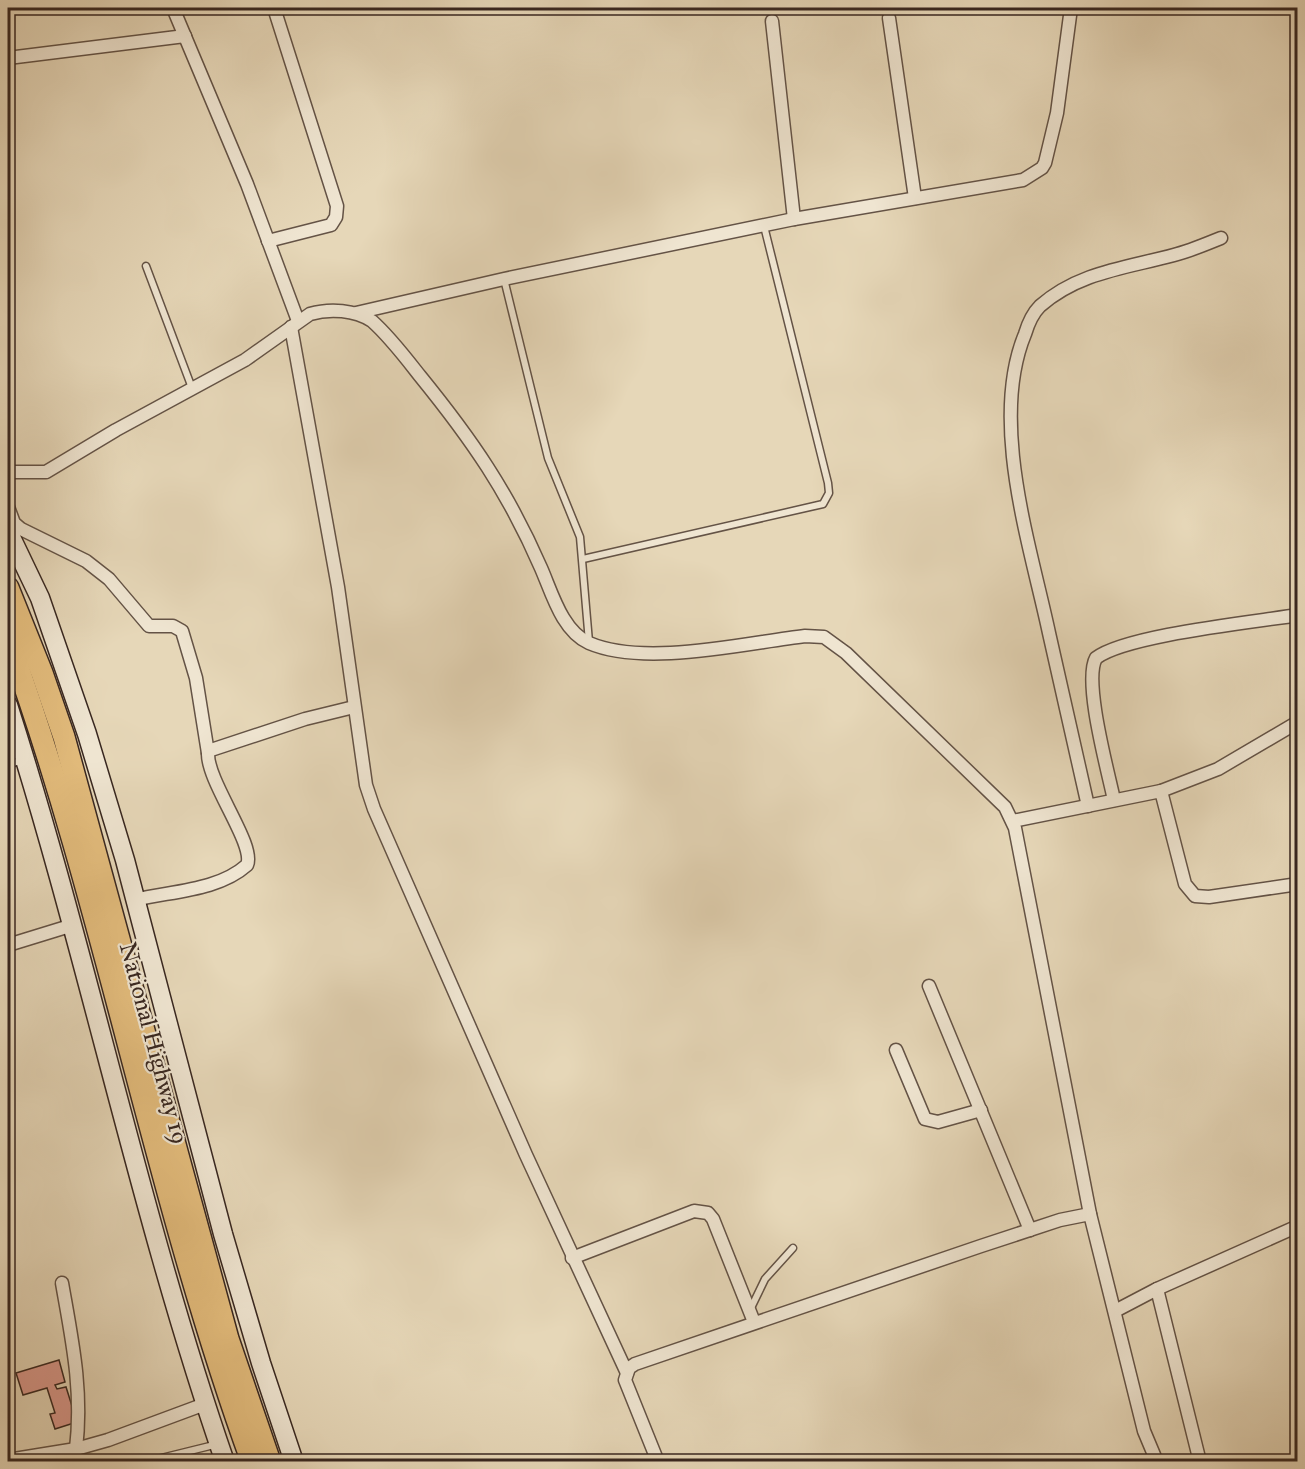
<svg xmlns="http://www.w3.org/2000/svg" width="1305" height="1469" viewBox="0 0 1305 1469" font-family="'IM FELL Great Primer',serif">
<style>
.building{fill:#dc9a8e;stroke:#382720;stroke-width:1.5}
.lines{fill:none;stroke-linecap:round;stroke-linejoin:round}
.service-casing{stroke:#645346;stroke-width:9}
.minor-casing{stroke:#645346;stroke-width:15}
.secondary-casing{stroke:#382720;stroke-width:21}
.trunk-casing{stroke:#382720;stroke-width:24}
.service{stroke:#efe5d1;stroke-width:6}
.minor{stroke:#efe5d1;stroke-width:12}
.secondary{stroke:#efe5d1;stroke-width:18}
.trunk{stroke:#e3bc7c;stroke-width:21}
.labels{text-anchor:middle;dominant-baseline:central;stroke-width:4.5;stroke-linejoin:round;paint-order:stroke}
.street-label{font-size:24px;fill:#382720;stroke:#efe5d1}
</style>
<rect width="100%" height="100%" fill="#e6d7b8"/>
<filter id="stains"><feTurbulence type="fractalNoise" baseFrequency=".00333" numOctaves="4"/><feColorMatrix values="0 0 0 0 .2 0 0 0 0 .09 0 0 0 0 .02 0 0 0 .5 -.17"/></filter>
<radialGradient id="worn" r=".72"><stop offset=".6" stop-color="#630" stop-opacity="0"/><stop offset="1" stop-color="#630" stop-opacity=".3"/></radialGradient>
<!-- building -->
<path class="building" d="M59,1360L65,1382L55,1385L57,1389L66,1387L77,1422L55,1429L50,1414L55,1413L47,1388L23,1395L16,1373Z"/>
<g class="lines">
<!-- service casing -->
<g class="service-casing">
<g id="service">
<path d="M146,266L192,388"/>
<path d="M504,279L548,458L580,537L589,642"/>
<path d="M583,559L823,504L829,493L828,483L764,226"/>
<path d="M8,765L22,760"/>
<path d="M750,1310L765,1279L793,1248"/>
<path d="M145,1462L218,1444"/>
</g>
</g>
<!-- minor casing -->
<g class="minor-casing">
<g id="minor">
<path d="M173,8L247,184L298,321"/>
<path d="M889,18L915,198"/>
<path d="M772,21L794,219"/>
<path d="M8,58L185,36"/>
<path d="M268,241L331,225L336,217L337,206L274,8"/>
<path d="M356,313L504,279L794,219L1023,180L1042,168L1045,163L1057,113L1071,8"/>
<path d="M291,327L338,587L366,785L374,809L526,1155L627,1373"/>
<path d="M8,472H46L116,430L245,360L310,314C330,308 355,310 372,321C390,337 405,357 420,376C472,440 508,492 541,568C552,593 562,631 589,643C645,667 745,643 805,636L824,637L846,653L1005,807L1015,828L1090,1214"/>
<path d="M8,507L14,523L21,529L86,561L109,579L149,626H173L182,631L196,678L208,753"/>
<path d="M1161,791L1218,769L1298,722"/>
<path d="M1114,800C1108,771 1083,681 1096,658C1126,635 1255,622 1298,615"/>
<path d="M1088,806C1075,748 1062,690 1049,633C1030,544 989,421 1025,334C1028,324 1032,314 1040,306C1079,272 1126,268 1174,255C1190,251 1206,244 1221,238"/>
<path d="M1013,821L1161,791L1185,884L1195,896L1209,897L1298,884"/>
<path d="M135,900C171,891 218,891 247,865C256,845 207,782 208,753L211,750L305,719L354,707"/>
<path d="M8,945L73,925"/>
<path d="M929,986L1030,1230"/>
<path d="M896,1050L925,1119L938,1122L981,1110"/>
<path d="M572,1258L694,1211L708,1213L713,1219L754,1322"/>
<path d="M62,1283C72,1340 83,1390 76,1449"/>
<path d="M1115,1311L1157,1289"/>
<path d="M8,1460L76,1449L108,1440L205,1404"/>
<path d="M658,1462L625,1380L629,1368L635,1364L981,1246L1060,1220L1090,1214L1144,1431L1157,1462"/>
<path d="M1200,1462L1157,1289L1298,1226"/>
</g>
</g>
<!-- secondary casing -->
<g class="secondary-casing">
<g id="secondary">
<path d="M8,531L40,598L87,734L125,860L223,1234L261,1363L294,1462"/>
<path d="M8,705C88,955 139,1213 225,1462"/>
</g>
</g>
<!-- trunk casing -->
<g class="trunk-casing">
<g id="trunk">
<path d="M8,588L42,673L64,737L228,1339L270,1462"/>
<path d="M8,639C106,908 154,1193 252,1462"/>
</g>
</g>
<!-- service -->
<use href="#service" class="service"/>
<!-- minor -->
<use href="#minor" class="minor"/>
<!-- secondary -->
<use href="#secondary" class="secondary"/>
<!-- trunk -->
<use href="#trunk" class="trunk"/>
</g>
<g class="labels">
<!-- street labels -->
<g class="street-label">
<text transform="translate(154 1043) rotate(75)">National Highway 19</text>
</g>
</g>
<!-- margin -->
<rect width="1305" height="1469" fill="none" stroke="#e6d7b8" stroke-width="30"/>
<rect x="9" y="9" width="1287" height="1451" fill="none" stroke="#382720" stroke-width="3"/>
<rect x="15" y="15" width="1275" height="1439" fill="none" stroke="#382720" stroke-width="1.5"/>
<rect width="100%" height="100%" filter="url(#stains)"/>
<rect width="100%" height="100%" fill="url(#worn)"/>
</svg>
